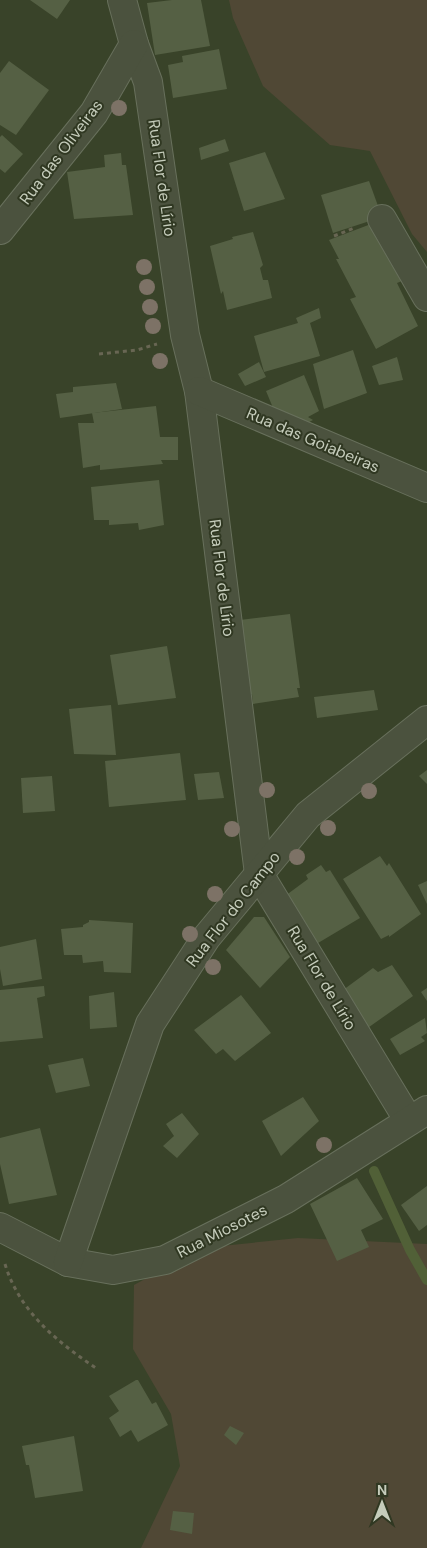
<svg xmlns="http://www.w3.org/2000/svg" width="427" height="1548" viewBox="0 0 427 1548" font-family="'DM Sans',sans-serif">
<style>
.green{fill:#504835}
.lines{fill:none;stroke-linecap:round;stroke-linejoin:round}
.stream{stroke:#516037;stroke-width:10}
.building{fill:#556044}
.minor-casing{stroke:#68705c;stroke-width:30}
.path{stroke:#686653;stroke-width:3;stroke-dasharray:4 4;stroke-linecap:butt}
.minor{stroke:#4b523e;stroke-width:28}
.tree{fill:#7d7266}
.labels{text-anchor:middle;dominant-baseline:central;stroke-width:4;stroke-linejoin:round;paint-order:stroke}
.street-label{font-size:16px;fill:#c5ccbb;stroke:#303822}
</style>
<rect width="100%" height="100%" fill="#394329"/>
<!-- green -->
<g class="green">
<path d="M229,0H427V252L412,234L370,151L330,145L263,86L233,18Z"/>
<path d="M298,1238L427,1244V1548H141L180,1466L171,1414L133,1349L134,1285L202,1248Z"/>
</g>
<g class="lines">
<!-- stream -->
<path class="stream" d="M374,1171L410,1250L427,1280"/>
</g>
<!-- building -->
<g class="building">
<path d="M30,0H70L57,19Z"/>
<path d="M172,0H201L210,46L155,55L147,3Z"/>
<path d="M219,49L227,89L173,98L168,65L183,62L182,56Z"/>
<path d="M9,61L49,90L16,135L0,125V73Z"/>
<path d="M2,135L23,154L5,173L0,169V137Z"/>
<path d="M225,139L229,151L201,160L199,148Z"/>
<path d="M265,152L285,199L244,211L229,163Z"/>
<path d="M121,153L122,165H126L133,215L74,219L67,172L105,167L104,155Z"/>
<path d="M369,181L382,217L333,233L321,195Z"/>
<path d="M371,224L402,281L397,283L418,326L376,349L350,299L356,297L336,259H339L329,240Z"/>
<path d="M253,232L263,265L260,268L263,280H268L272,298L227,310L223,291L221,294L210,246L233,239L232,237Z"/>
<path d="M319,308L321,318L310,323L320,356L264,372L254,336L298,323L296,318Z"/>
<path d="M353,350L367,393L324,409L313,364Z"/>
<path d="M397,357L403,380L379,385L372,366Z"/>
<path d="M259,362L266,377L245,386L238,374Z"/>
<path d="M304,375L319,411L308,417L313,420L300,427L276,415L266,391Z"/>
<path d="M116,383L122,409L60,418L56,394L73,392V387Z"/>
<path d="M156,406L160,437H178V460H161L163,464L100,470V465L83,468L78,423H94L92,413Z"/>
<path d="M159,480L164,525L139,530L138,523L109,525V520H94L91,487Z"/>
<path d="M290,614L300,688H297L299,697L253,704L252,694H248L240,620Z"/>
<path d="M167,646L176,698L118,705L110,655Z"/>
<path d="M374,690L378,710L317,718L314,697Z"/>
<path d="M111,705L116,755L74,754L69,709Z"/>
<path d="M180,753L186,800L109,807L105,761Z"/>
<path d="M427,770V784L419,776Z"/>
<path d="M219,772L224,798L198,800L194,774Z"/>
<path d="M52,776L55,811L23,813L21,778Z"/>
<path d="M380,856L387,866L389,863L421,914L389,937V935L381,939L343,879Z"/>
<path d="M321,865L326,872L330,870L360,918L313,946L285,896L308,879L306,875Z"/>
<path d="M427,881V904L418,885Z"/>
<path d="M254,917H264L290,957L260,988L226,950Z"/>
<path d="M89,920L133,923L131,973L104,972L103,961L83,963L82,955H64L61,929L83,927V925L89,922Z"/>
<path d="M36,939L42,979L3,986L0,969V947Z"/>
<path d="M392,965L413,996L362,1032L339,993L373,968L378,972Z"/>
<path d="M44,986L45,996L37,998L43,1038L0,1042V990Z"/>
<path d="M427,988V1001L421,992Z"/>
<path d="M114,992L117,1027L90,1029L89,996Z"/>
<path d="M241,995L271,1033L235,1061L223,1049L216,1054L194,1030Z"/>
<path d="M425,1018L427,1033L421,1037L425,1041L400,1055L390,1039Z"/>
<path d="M83,1058L90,1086L56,1093L48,1065Z"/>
<path d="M303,1097L319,1121L281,1156L262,1121Z"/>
<path d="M182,1113L199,1134L177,1158L163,1146L174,1136L166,1124Z"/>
<path d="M40,1128L57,1195L9,1204L0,1164V1138Z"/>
<path d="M357,1178L383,1219L361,1230L369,1247L337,1261L310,1204Z"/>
<path d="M427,1186V1225L419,1231L401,1205Z"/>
<path d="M136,1380H138L152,1404L156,1402L168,1425L138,1442L131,1430L120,1437L109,1418L119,1411L109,1396Z"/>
<path d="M230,1426L244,1433L236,1445L224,1435Z"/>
<path d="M74,1436L83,1491L35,1498L29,1465H26L22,1446Z"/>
<path d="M173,1511L194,1513L192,1534L170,1530Z"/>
</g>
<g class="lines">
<!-- minor casing -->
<g class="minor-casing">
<g id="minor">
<path d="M122,0L134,44L148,82L185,335L199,391L259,874L409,1121"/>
<path d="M382,219L427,297"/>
<path d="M0,230L94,113L134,44"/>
<path d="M199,391L427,488"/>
<path d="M0,1227L68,1262L113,1270L165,1260L286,1199L427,1110"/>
<path d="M68,1262L150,1024L206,938L308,815L427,720"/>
</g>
</g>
<!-- path -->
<g class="path">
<path d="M334,236L354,228"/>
<path d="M99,354L137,350L157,344"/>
<path d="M5,1264C19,1311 57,1342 96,1368"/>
</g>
<!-- minor -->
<use href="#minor" class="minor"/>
</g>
<!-- trees -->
<g class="tree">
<circle cx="119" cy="108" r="8"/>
<circle cx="144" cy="267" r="8"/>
<circle cx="147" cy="287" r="8"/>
<circle cx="150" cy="307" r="8"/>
<circle cx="153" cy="326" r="8"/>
<circle cx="160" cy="361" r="8"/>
<circle cx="267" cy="790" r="8"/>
<circle cx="369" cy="791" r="8"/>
<circle cx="328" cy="828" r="8"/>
<circle cx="232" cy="829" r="8"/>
<circle cx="297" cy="857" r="8"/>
<circle cx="215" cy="894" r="8"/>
<circle cx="190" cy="934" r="8"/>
<circle cx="213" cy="967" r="8"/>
<circle cx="324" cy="1145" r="8"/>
</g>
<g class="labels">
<!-- street labels -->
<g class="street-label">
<text transform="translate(61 152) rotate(-53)">Rua das Oliveiras</text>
<text transform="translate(162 178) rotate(82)">Rua Flor de Lírio</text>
<text transform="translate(313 440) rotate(23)">Rua das Goiabeiras</text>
<text transform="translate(222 578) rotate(83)">Rua Flor de Lírio</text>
<text transform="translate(233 909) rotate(-52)">Rua Flor do Campo</text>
<text transform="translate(322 978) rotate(59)">Rua Flor de Lírio</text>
<text transform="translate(222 1231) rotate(-27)">Rua Miosotes</text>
</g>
</g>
<!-- north arrow -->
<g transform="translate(382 1503)" stroke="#303822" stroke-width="4" paint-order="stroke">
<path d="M0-4L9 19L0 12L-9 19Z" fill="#c5ccbb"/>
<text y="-8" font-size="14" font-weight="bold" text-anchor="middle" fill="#c5ccbb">N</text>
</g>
</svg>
